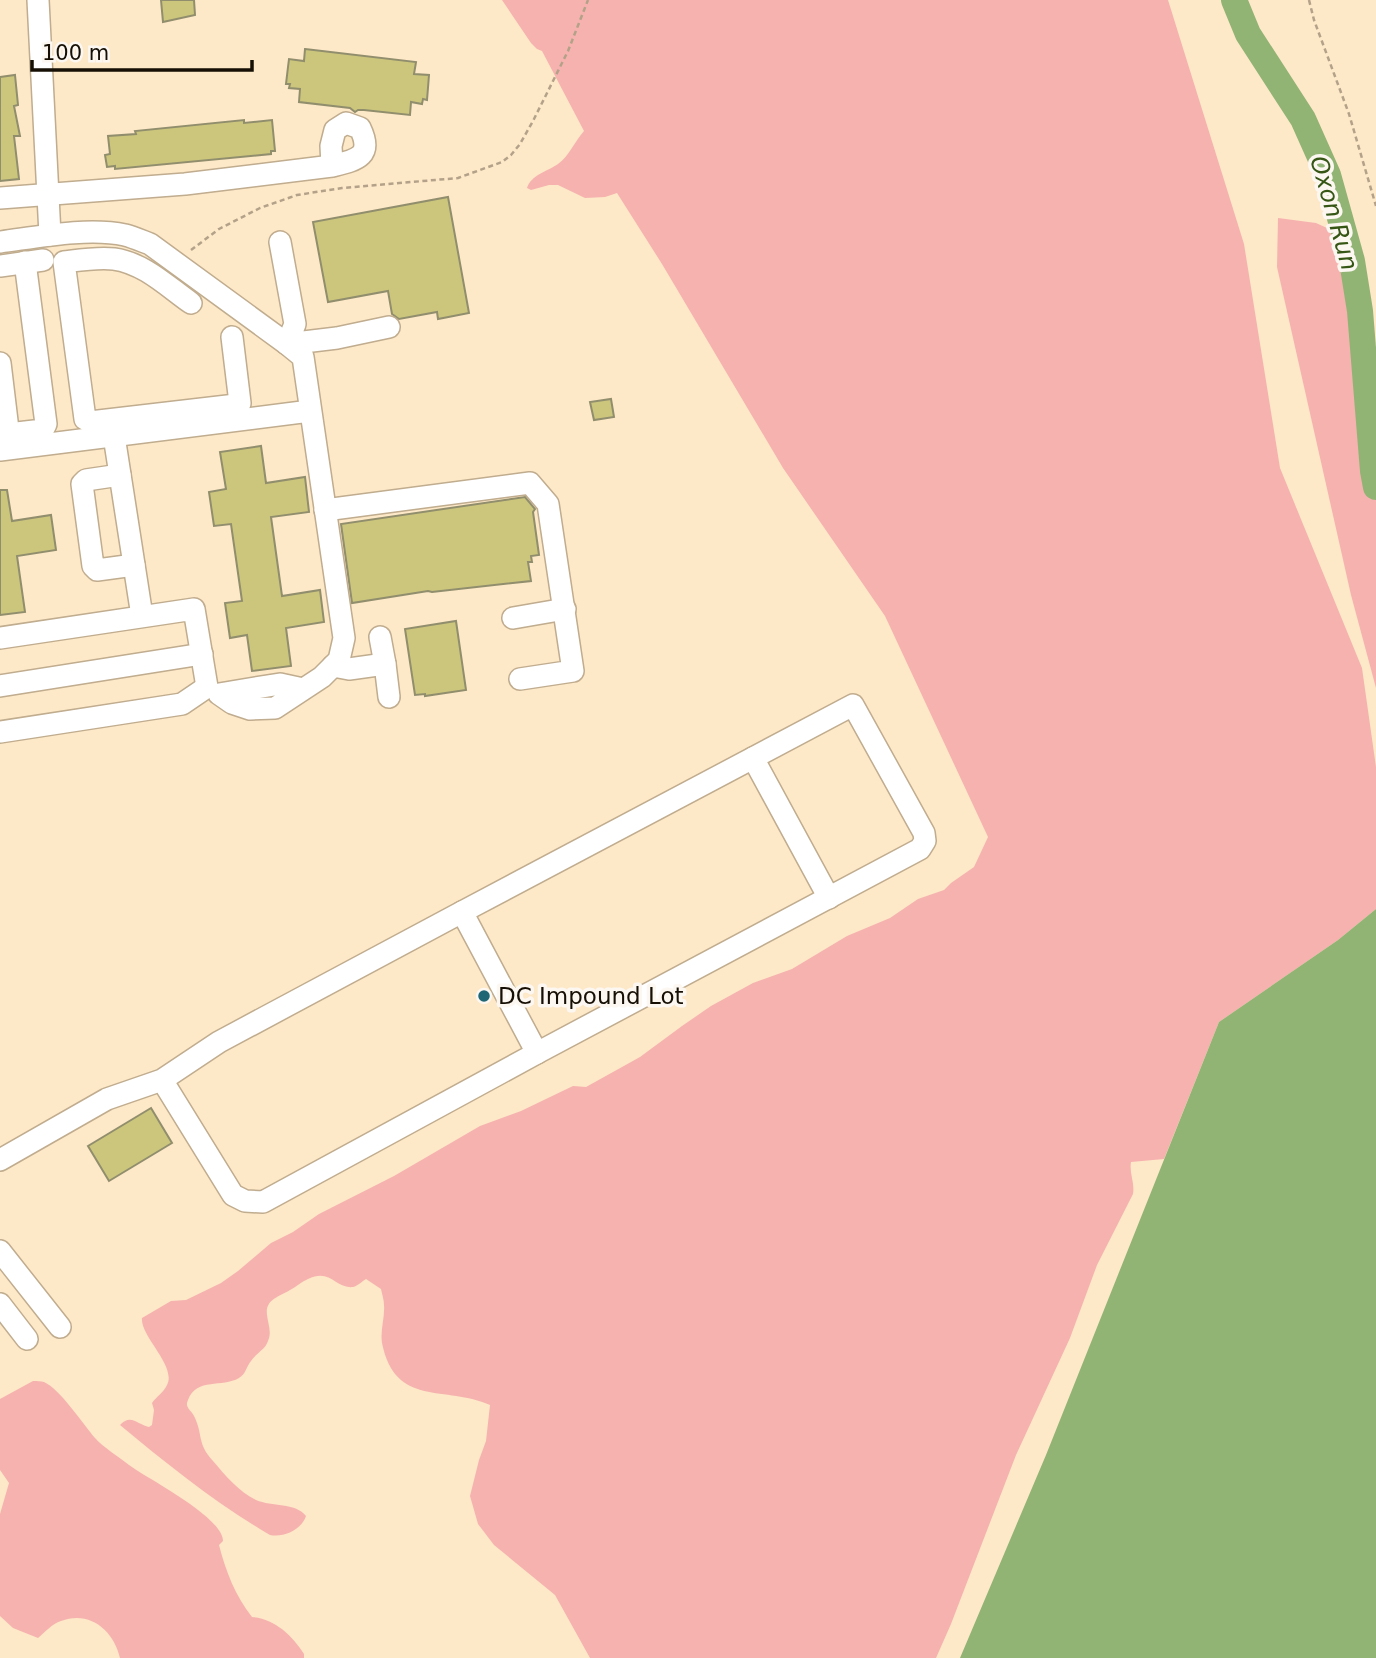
<svg xmlns="http://www.w3.org/2000/svg" width="1376" height="1658" viewBox="0 0 1376 1658" font-family="'DejaVu Sans',sans-serif">
<style>
.green{fill:#f6b2af}
.water{fill:#91b475}
.lines{fill:none;stroke-linecap:round;stroke-linejoin:round}
.river{stroke:#91b475;stroke-width:26}
.building{fill:#ccc67d;stroke:#918e6d;stroke-width:2}
.minor-casing{stroke:#c0ac8e;stroke-width:24}
.path{stroke:#b3a289;stroke-width:2.5;stroke-dasharray:5 3.5;stroke-linecap:butt}
.minor{stroke:#fff;stroke-width:21}
.poi-dot{fill:#1f6675;stroke:#fcf7f1;stroke-width:2.5}
.labels{text-anchor:middle;dominant-baseline:central;stroke-width:7;stroke-linejoin:round;paint-order:stroke}
.poi-label{font-size:23px;fill:#160f05;stroke:#fcf7f1;text-anchor:start}
.water-label{font-size:24px;font-style:italic;fill:#365615;stroke:#fcf7f1}
</style>
<rect width="100%" height="100%" fill="#fde8c8"/>
<!-- green -->
<g class="green">
<path d="M502,0H1168L1244,244L1280,468L1362,668L1376,767V909L1338,940L1219,1022L1164,1159L1131,1162C1129,1173 1135,1183 1133,1194L1097,1265L1070,1338L1016,1455L951,1624L936,1658H590L555,1595L494,1545L478,1524L470,1496L479,1460L486,1441L490,1405C446,1385 395,1408 382,1343C380,1330 385,1318 384,1305C384,1300 382,1294 381,1289L366,1279C362,1281 358,1286 353,1287C335,1289 331,1268 308,1279C301,1282 296,1287 290,1290C279,1297 265,1299 267,1315C268,1324 272,1332 268,1341C265,1350 256,1353 251,1361C246,1367 246,1374 239,1378C222,1388 197,1377 188,1400C184,1408 192,1410 195,1418C203,1436 197,1443 213,1461C225,1475 239,1492 256,1500C272,1507 295,1502 306,1516C302,1529 284,1538 270,1535C217,1504 168,1465 120,1425C131,1413 138,1425 149,1427L152,1425L154,1410L152,1403C156,1397 164,1392 167,1385C177,1366 140,1336 142,1318L171,1301L186,1300L221,1283L238,1271L271,1243L293,1232L319,1214L394,1176L480,1126L521,1111L573,1086L586,1087L640,1057L682,1026L711,1006L753,983L792,969L847,936L890,918L918,899L944,890L951,883L974,867L988,837L885,616L783,468L662,264L617,193L605,197L585,198L558,185H549L531,190L527,188C531,175 548,171 558,164C569,156 575,141 584,131L542,51L537,49L531,43Z"/>
<path d="M1278,218L1316,223L1327,228L1353,265L1376,369V688L1351,595L1277,267Z"/>
<path d="M33,1381C37,1381 41,1381 44,1382C60,1389 83,1424 95,1438C104,1448 118,1456 129,1465C148,1479 223,1517 223,1541L219,1545C226,1572 235,1595 252,1617C274,1618 293,1636 304,1654V1658H120C114,1631 90,1610 61,1621C52,1624 45,1632 38,1638L13,1628L0,1616V1514L9,1483L0,1470V1399Z"/>
</g>
<!-- water -->
<path class="water" d="M1376,909V1658H960L1046,1455L1219,1022L1338,940Z"/>
<g class="lines">
<!-- river -->
<path class="river" d="M1234,0L1248,34L1303,119L1328,175L1352,261L1360,311L1373,471L1376,487"/>
</g>
<!-- building -->
<g class="building">
<path d="M161,0H194L195,15L163,22Z"/>
<path d="M305,49L416,62L414,74L429,75L427,100L423,99L422,104L411,102L410,115L364,110H358L355,112L350,108L299,102L300,89L289,88L290,84H286L288,67L289,59L304,61Z"/>
<path d="M15,75L18,105L14,106L20,136H14L19,179L0,181V77Z"/>
<path d="M244,120V123L272,120L275,151H271V154L115,169V166L107,167L105,155L110,154L108,136L136,134L135,131Z"/>
<path d="M448,197L469,313L438,319L437,312L399,319L392,314L388,291L328,302L313,222Z"/>
<path d="M611,399L614,417L594,420L590,402Z"/>
<path d="M261,446L266,483L305,477L309,512L271,517L282,596L320,590L324,622L286,628L291,666L252,671L247,635L230,638L225,603L242,601L231,524L214,526L209,492L226,489L220,452Z"/>
<path d="M0,490H7L12,521L51,515L56,550L17,556L25,612L0,615Z"/>
<path d="M525,497L535,509L533,512L539,555L531,556L532,562H528L531,581L432,592L428,591L352,603L341,524Z"/>
<path d="M456,621L466,690L425,696V694L415,695L405,629Z"/>
<path d="M151,1108L172,1143L109,1181L88,1146Z"/>
</g>
<g class="lines">
<!-- minor casing -->
<g class="minor-casing">
<g id="minor">
<path d="M38,0L50,235"/>
<path d="M0,198L185,184L332,166C356,160 374,157 360,128L346,123L335,130L331,146L332,166"/>
<path d="M0,242C38,237 88,227 125,235C133,237 142,241 150,244L287,344L303,357L344,638L339,660L322,677L275,708L250,709L232,703L219,694L280,684L303,689"/>
<path d="M280,242L295,324L287,344L337,338L389,327"/>
<path d="M0,266L43,260"/>
<path d="M191,303C168,287 144,263 114,259C98,257 80,260 64,262L85,419L90,422L236,405L240,403L232,337"/>
<path d="M0,363L10,446"/>
<path d="M8,434L43,430L46,424L25,262"/>
<path d="M114,436L142,616"/>
<path d="M0,450L310,411"/>
<path d="M120,475L86,480L82,484L93,566L97,570L134,565"/>
<path d="M325,510L530,483L548,504L573,671L520,679"/>
<path d="M513,618L565,609"/>
<path d="M380,637L385,664"/>
<path d="M0,638L194,609L207,687"/>
<path d="M333,666L349,669L385,664L389,697"/>
<path d="M0,686L202,654"/>
<path d="M0,732L182,704L207,687"/>
<path d="M753,758L829,898"/>
<path d="M462,912L853,705L924,833L925,841L920,849L537,1053"/>
<path d="M0,1160L107,1099L162,1080L233,1195L245,1201L263,1202L537,1053L462,912L219,1042L162,1080"/>
<path d="M0,1251L60,1327"/>
<path d="M0,1304L27,1339"/>
</g>
</g>
<!-- path -->
<g class="path">
<path d="M1309,0L1314,20L1349,114L1376,206"/>
<path d="M191,250L219,229L260,208L297,195L342,188L458,178L502,162L511,155L520,144L533,121L568,51L588,0"/>
</g>
<!-- minor -->
<use href="#minor" class="minor"/>
</g>
<!-- markers -->
<circle class="poi-dot" cx="484" cy="996" r="7"/>
<g class="labels">
<!-- poi labels -->
<g class="poi-label">
<text x="498" y="996">DC Impound Lot</text>
</g>
<!-- water labels -->
<g class="water-label">
<text transform="translate(1334 213) rotate(74)">Oxon Run</text>
</g>
</g>
<!-- scale -->
<path d="M32 60v10h220v-10" fill="none" stroke="#160f05" stroke-width="3.5"/>
<text x="42" y="60" font-size="21" fill="#160f05" stroke="#fcf7f1" stroke-width="5" paint-order="stroke">100 m</text>
</svg>
